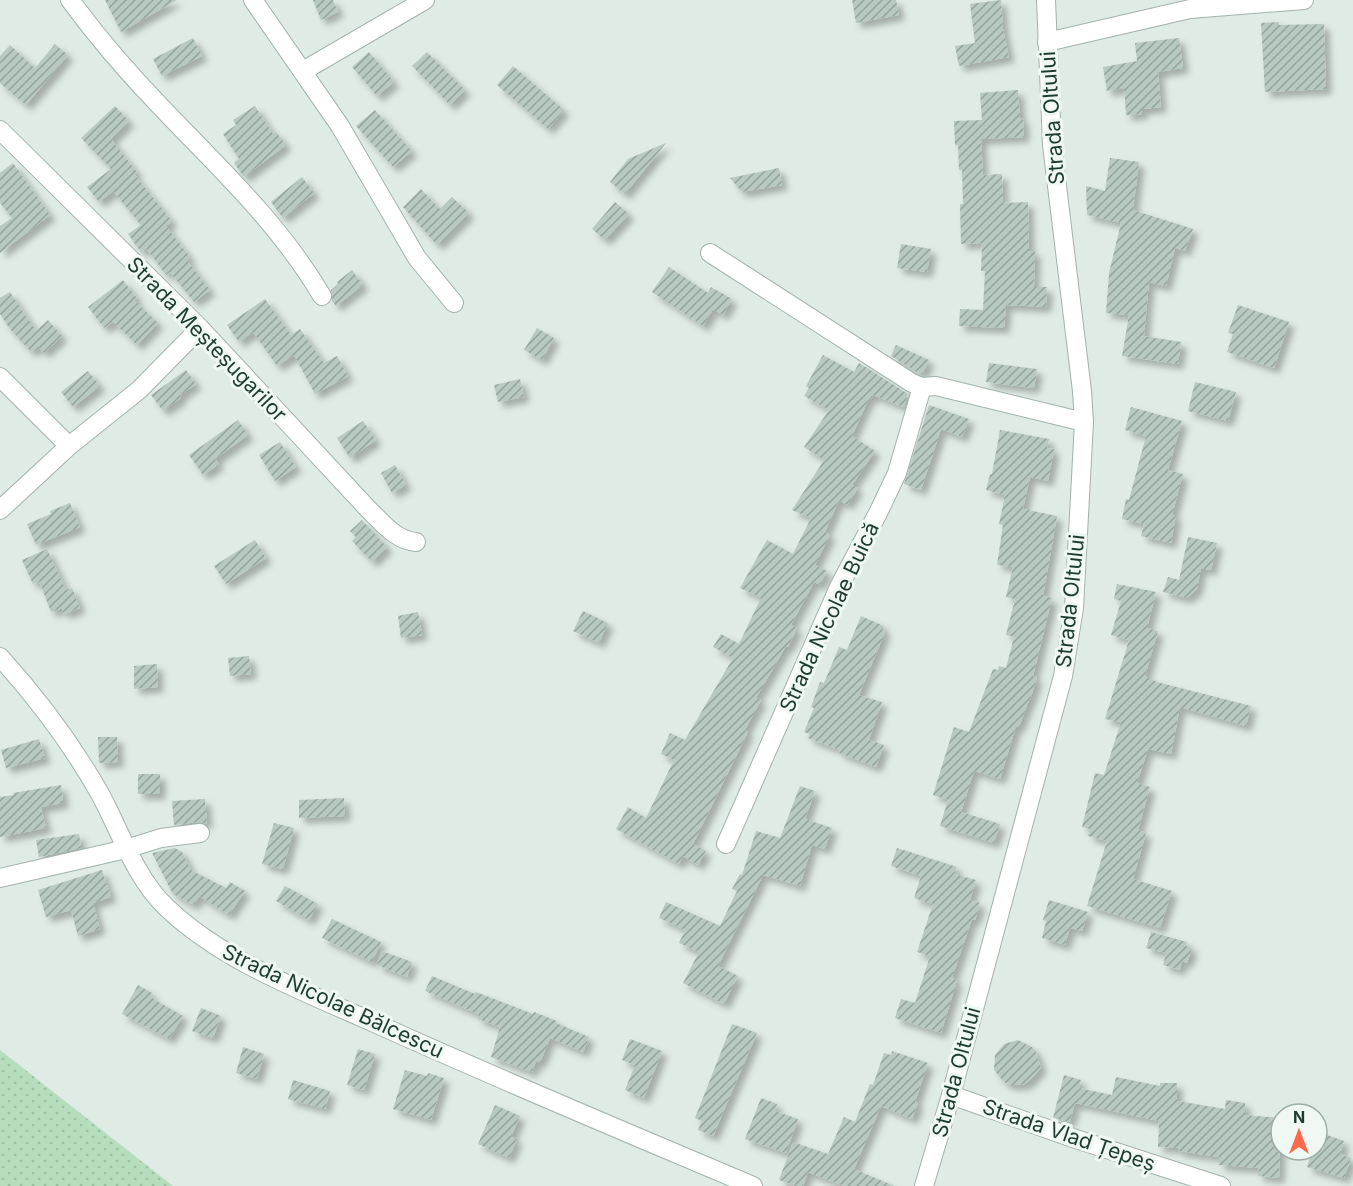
<svg xmlns="http://www.w3.org/2000/svg" width="1353" height="1186" viewBox="0 0 1353 1186" font-family="Inter,sans-serif">
<style>
.green{fill:url(#green-dots)}
.building{fill:url(#building-hatch);filter:url(#shadow)}
.lines{fill:none;stroke-linecap:round;stroke-linejoin:round}
.minor-casing{stroke:#a2b3ac;stroke-width:20}
.minor{stroke:#fff;stroke-width:18}
.labels{text-anchor:middle;dominant-baseline:central;stroke-width:6;stroke-linejoin:round;paint-order:stroke}
.street-label{font-size:21px;fill:#1f3c32;stroke:#eff8f3}
</style>
<defs>
<pattern id="green-dots" width="8" height="8" patternUnits="userSpaceOnUse" patternTransform="scale(1.5)"><rect width="8" height="8" fill="#b6debe"/><path d="M2 2h.1M6 6h.1" fill="none" stroke="#9cbfa4" stroke-width="1.8" stroke-linecap="round"/></pattern>
<pattern id="building-hatch" width="6" height="6" patternUnits="userSpaceOnUse" patternTransform="scale(1.5)"><rect width="6" height="6" fill="#b7c9c0"/><path d="M-1 1l2-2M0 6l6-6M5 7l2-2" fill="none" stroke="#94a49d"/></pattern>
<filter id="shadow"><feDropShadow dx="5.5" dy="5.5" stdDeviation="3" flood-color="#0004"/></filter>
</defs>
<rect width="100%" height="100%" fill="#dfebe5"/>
<!-- green -->
<path class="green" d="M0,1050L173,1186H0Z"/>
<!-- building -->
<g class="building">
<path d="M105,0H177L121,32Z"/>
<path d="M313,0H333L338,12L321,20Z"/>
<path d="M852,0H896L899,15L856,23Z"/>
<path d="M1001,0L1003,29L1009,57L959,66L955,46L975,43L970,4Z"/>
<path d="M1279,22V25L1324,24L1326,89L1265,92L1261,23Z"/>
<path d="M193,38L202,56L162,76L153,59Z"/>
<path d="M1179,38L1183,68L1158,72L1161,107L1142,109V114L1126,115L1124,88L1107,91L1103,67L1137,61L1135,43Z"/>
<path d="M55,44L68,55L26,105L0,83V56L10,45L35,68Z"/>
<path d="M369,52L394,82L377,96L352,67Z"/>
<path d="M427,52L465,90L450,105L412,66Z"/>
<path d="M513,66L564,110L548,129L497,85Z"/>
<path d="M1018,90L1020,118H1023L1024,137L981,139L983,175L1002,174L1003,203L1028,202L1029,251H1035L1034,287H1047L1046,307L1006,305L1004,328L959,326L960,309L983,310L985,271H981L982,243L961,244L960,204H963L962,170H959L958,145H955L954,121L982,120L980,93Z"/>
<path d="M115,106L129,121L111,139L137,172L134,174L172,221L166,226L190,257L187,260L210,290L194,302L170,272L166,275L146,248L141,252L128,234L141,225L113,191L99,202L87,187L111,169L81,138Z"/>
<path d="M255,106L273,134L276,132L286,145L244,177L234,163L239,159L223,134L236,125L233,120Z"/>
<path d="M375,110L412,151L393,167L356,126Z"/>
<path d="M666,143L625,194L610,182L628,159Z"/>
<path d="M1110,158L1139,162L1133,210L1193,229L1185,251L1175,248L1166,286L1149,282L1144,336L1181,342L1178,364L1122,356L1129,315L1106,313L1109,273L1121,223L1087,215L1086,186L1105,191Z"/>
<path d="M13,163L50,215L0,253V226L12,218L0,203V173Z"/>
<path d="M779,168L782,185L742,192L730,178Z"/>
<path d="M302,177L314,193L283,218L271,202Z"/>
<path d="M421,189L440,209L452,197L469,213L437,245L403,207Z"/>
<path d="M615,202L629,214L605,240L592,229Z"/>
<path d="M901,244L931,249L927,272L897,268Z"/>
<path d="M669,267L708,293L711,287L732,299L723,315L713,309L703,326L652,292Z"/>
<path d="M352,270L363,285L336,306L332,301L331,290L338,284L337,282Z"/>
<path d="M123,280L137,298L134,300L158,323L137,345L113,322L104,328L88,307Z"/>
<path d="M10,292L36,331L48,320L62,336L44,353L38,346L31,352L10,329L0,314V298Z"/>
<path d="M265,299L291,335L300,329L324,363L337,356L348,376L315,394L294,355L277,366L253,332L239,342L227,325Z"/>
<path d="M1238,305L1289,322L1274,368L1227,352L1233,334L1228,333Z"/>
<path d="M537,328L554,338L542,360L524,350Z"/>
<path d="M896,345L929,360L922,375L891,356Z"/>
<path d="M823,355L854,372L859,363L908,394L904,407L873,395L871,399L869,398L852,436L875,451L852,485L858,488L847,505L839,500L825,532L830,535L815,565L827,571L820,585L814,582L791,625L797,628L788,647L786,646L756,698L761,700L745,730L748,732L693,844L706,851L698,865L683,856L679,864L616,829L628,807L646,818L674,760L661,754L670,733L685,740L733,658L713,647L721,634L739,644L761,598L740,588L767,540L793,554L811,518L792,510L824,460L804,447L829,410L804,396L809,388L806,386Z"/>
<path d="M989,363L1037,369L1034,388L986,382Z"/>
<path d="M186,370L196,384L180,395L181,398L163,411L151,395Z"/>
<path d="M88,371L100,386L73,407L61,392Z"/>
<path d="M520,379L524,397L498,402L494,385Z"/>
<path d="M1195,382L1236,392L1228,421L1188,411Z"/>
<path d="M929,405L969,419L962,437L941,429L921,490L904,484Z"/>
<path d="M1131,407L1182,421L1168,470L1183,474L1172,515H1176L1171,543L1141,536L1144,524L1122,519L1126,499L1129,500L1146,436L1125,430Z"/>
<path d="M238,420L248,435L215,459L219,464L203,475L189,455Z"/>
<path d="M363,421L376,440L350,458L337,438Z"/>
<path d="M1000,430L1049,439L1047,448L1054,449L1048,481L1030,477L1023,509L1057,516L1043,596L1052,598L1033,676L1037,677L1030,700H1029L1019,727L1016,726L1000,779L974,771L961,812L1000,824L994,843L940,826L948,800L933,795L954,727L969,732L993,669L998,670L999,666L1006,668L1014,637L1006,635L1015,599L1006,597L1013,567L997,565L1003,525L999,524L1005,495L986,490L990,474H992Z"/>
<path d="M280,442L296,467L275,481L259,455Z"/>
<path d="M395,465L406,485L392,493L381,473Z"/>
<path d="M70,503L80,527L36,545L27,524L51,514L50,511Z"/>
<path d="M362,520L387,547L372,562L352,541L356,537L350,531Z"/>
<path d="M1188,537L1217,543L1211,570L1201,568L1197,589L1187,598L1163,592L1168,577L1179,580Z"/>
<path d="M255,540L266,558L226,584L214,566Z"/>
<path d="M47,549L66,590L72,588L80,608L64,614L62,608L51,612L39,581L33,584L22,560Z"/>
<path d="M1117,584L1156,592L1147,628L1158,631L1145,676L1157,682L1251,706L1246,726L1180,707L1171,754L1148,749L1137,783L1150,787L1138,830L1146,833L1133,879L1172,891L1160,928L1087,906L1107,841L1088,836L1090,829L1082,827L1095,773L1104,775L1121,722L1105,719L1129,640L1111,635L1121,601L1114,599Z"/>
<path d="M583,611L608,623L599,643L573,631Z"/>
<path d="M418,612L422,635L401,638L398,616Z"/>
<path d="M861,616L884,626L882,631L885,632L859,695L882,702L869,740L884,745L876,767L839,753L840,750L808,738L810,734L804,732L814,708L811,707L820,682L824,683L839,647L847,650Z"/>
<path d="M249,656L251,674L230,676L228,658Z"/>
<path d="M157,664L158,687L134,689V666Z"/>
<path d="M98,737H117L118,762L99,763Z"/>
<path d="M39,739L45,758L6,768L1,750Z"/>
<rect x="138" y="774" width="22" height="20"/>
<path d="M61,785L63,803L41,807L46,828L0,837V797L14,795L13,793Z"/>
<path d="M800,786L815,791L805,819L832,828L825,849L812,845L800,886L763,875L718,966L738,976L724,1004L683,983L699,952L679,943L685,930L659,918L666,902L720,926L737,891L732,889L740,874L742,875L756,831L780,838Z"/>
<path d="M344,798L345,816L299,818V800Z"/>
<path d="M205,799L207,824L199,822L174,825L172,801Z"/>
<path d="M274,823L294,828L283,869L262,864Z"/>
<path d="M79,834L81,848L39,857L36,840Z"/>
<path d="M175,848L182,852L191,870L226,888L230,882L245,891L229,915L199,896L194,905L173,894L152,853Z"/>
<path d="M897,848L957,867L954,874L976,880L970,900L980,903L975,920L972,919L952,978L957,980L941,1033L895,1018L901,999L915,1003L930,956L917,952L933,904L914,898L921,876L891,866Z"/>
<path d="M102,870L111,897L93,903L100,929L78,936L71,910L46,917L38,890Z"/>
<path d="M285,886L318,904L309,920L276,901Z"/>
<path d="M1049,900L1088,912L1082,931L1070,928L1065,945L1042,938L1046,921L1043,920Z"/>
<path d="M332,919L381,942L372,962L322,938Z"/>
<path d="M1151,932L1187,942L1186,946L1192,948L1187,963L1182,961L1180,970L1163,965L1166,953L1146,948Z"/>
<path d="M382,951L412,962L407,977L377,965Z"/>
<path d="M432,976L475,994L476,992L533,1014L534,1012L557,1021L556,1023L589,1037L583,1052L550,1038L540,1063L536,1061L532,1072L491,1057L500,1027L478,1019L479,1015L469,1010L425,991Z"/>
<path d="M138,985L152,993L150,997L183,1016L169,1039L122,1014Z"/>
<path d="M201,1008L221,1016L213,1038L192,1031Z"/>
<path d="M732,1024L757,1033L713,1136L698,1130L702,1121L695,1118Z"/>
<path d="M630,1039L662,1051L644,1098L625,1090L635,1065L622,1060Z"/>
<path d="M1018,1040L1032,1047L1036,1052L1041,1068L1031,1079L1025,1084L1011,1085L1004,1082L994,1070L995,1055L1004,1044Z"/>
<path d="M243,1047L264,1054L257,1079L236,1073Z"/>
<path d="M358,1049L375,1054L364,1090L347,1085Z"/>
<path d="M892,1051L928,1063L915,1102L918,1103L912,1119L881,1106L854,1169L894,1186H844L808,1172L803,1186H796L779,1180L793,1142L828,1154L844,1117L855,1122L870,1084L873,1085L884,1053L891,1055Z"/>
<path d="M405,1070L427,1076L428,1073L444,1078L431,1120L393,1109Z"/>
<path d="M1064,1075L1081,1080L1079,1088L1112,1095L1116,1077L1160,1086V1083H1177V1101L1225,1109L1226,1100L1245,1103V1115L1281,1118L1279,1178L1258,1176L1259,1168L1219,1165L1220,1157L1178,1151V1148L1158,1147L1159,1121L1075,1103L1070,1122L1053,1118Z"/>
<path d="M293,1080L330,1091L325,1109L288,1099Z"/>
<path d="M761,1098L777,1104L775,1111L798,1119L786,1153L745,1139Z"/>
<path d="M495,1105L520,1116L511,1137L517,1139L509,1158L478,1144Z"/>
<path d="M1327,1135L1344,1141L1340,1154L1351,1158L1344,1178L1307,1167L1312,1150H1317V1147L1323,1149Z"/>
</g>
<g class="lines">
<!-- minor casing -->
<g class="minor-casing">
<g id="minor">
<path d="M70,0C98,38 129,74 162,108C219,168 279,223 322,296"/>
<path d="M253,0L340,126L417,258L454,303"/>
<path d="M1047,42L1190,9L1304,0"/>
<path d="M303,71L425,0"/>
<path d="M0,130L200,328L369,510C384,524 395,540 416,542"/>
<path d="M710,253L912,383L922,387L936,386L1084,422"/>
<path d="M0,377L69,446"/>
<path d="M0,510L69,446L139,390L200,328"/>
<path d="M0,657C38,699 71,743 99,792C120,830 134,876 166,907C223,962 308,993 379,1025C503,1081 628,1133 753,1186"/>
<path d="M726,844L839,587L879,511L897,473L922,387"/>
<path d="M0,878L126,849L161,838L200,833"/>
<path d="M951,1095L1076,1139L1221,1186"/>
<path d="M924,1186L951,1095L1063,676L1074,608L1084,422L1082,391L1052,145L1046,0"/>
</g>
</g>
<!-- minor -->
<use href="#minor" class="minor"/>
</g>
<g class="labels">
<!-- street labels -->
<g class="street-label">
<text transform="translate(1052 118) rotate(-94)">Strada Oltului</text>
<text transform="translate(207 339) rotate(46)">Strada Meșteșugarilor</text>
<text transform="translate(1070 601) rotate(-84)">Strada Oltului</text>
<text transform="translate(829 617) rotate(-65)">Strada Nicolae Buică</text>
<text transform="translate(333 1001) rotate(25)">Strada Nicolae Bălcescu</text>
<text transform="translate(956 1072) rotate(-75)">Strada Oltului</text>
<text transform="translate(1069 1135) rotate(19)">Strada Vlad Țepeș</text>
</g>
</g>
<!-- north arrow -->
<g transform="translate(1299 1132)"><circle r="28" fill="#eff8f3" stroke="#9cada6" stroke-width="1.5"/>
<path d="M0-4.5L10 22L0 15L-10 22Z" fill="#fb6a4d"/>
<text y="-9" font-size="16" font-weight="bold" text-anchor="middle" fill="#1f3c32">N</text>
</g>
</svg>
